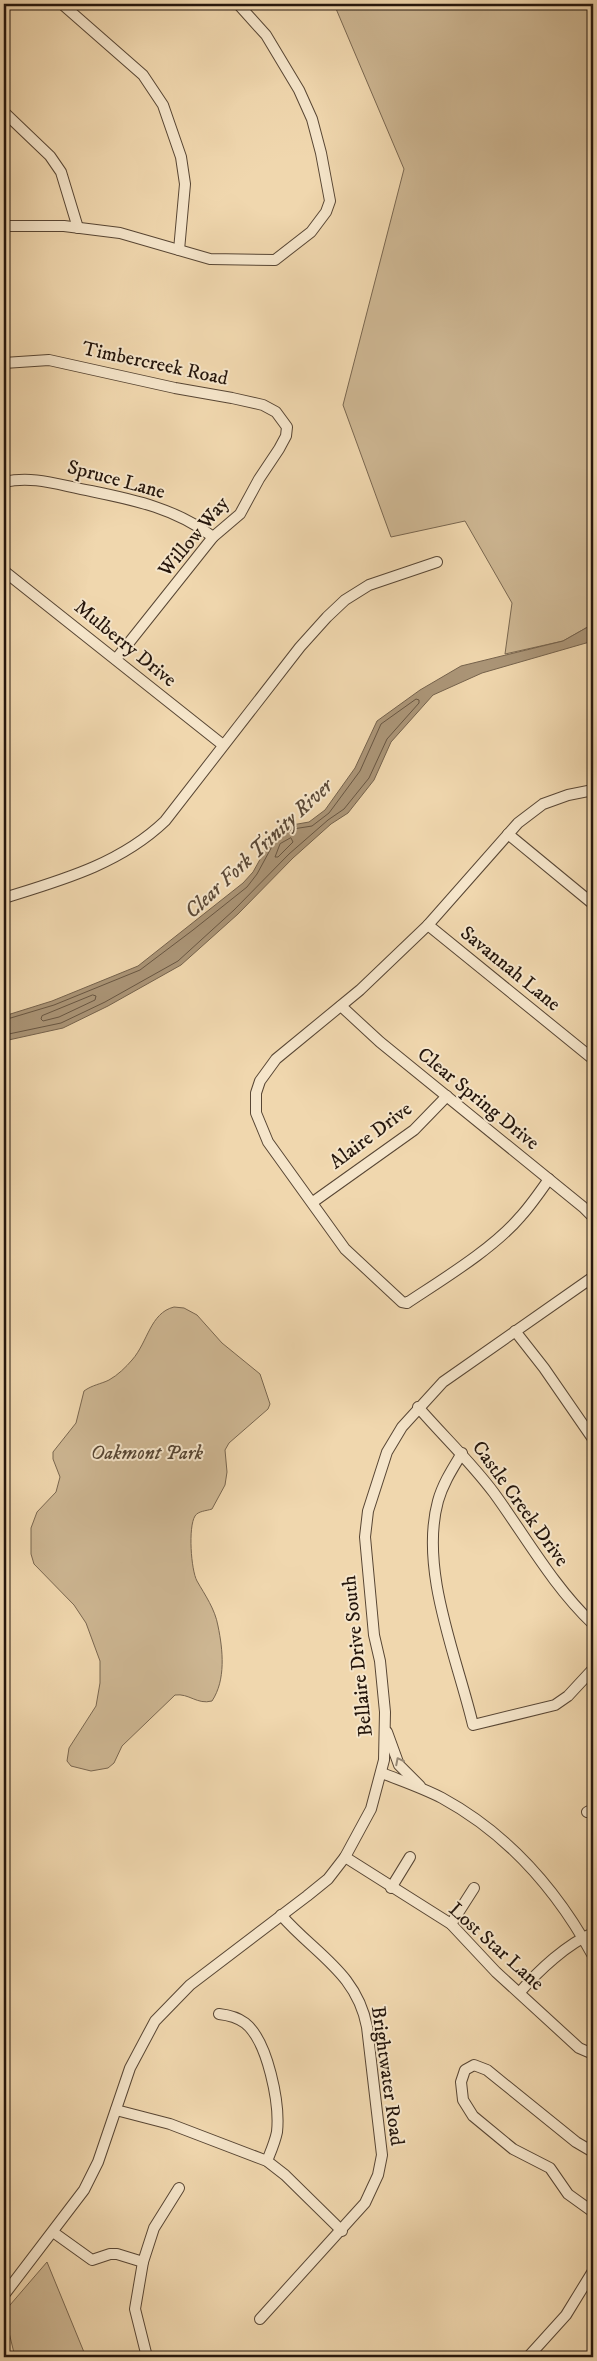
<svg xmlns="http://www.w3.org/2000/svg" width="597" height="2361" viewBox="0 0 597 2361" font-family="'IM FELL DW Pica',serif">
<style>
.green{fill:#cdb692;stroke:#79664f}
.water{fill:#ab9577;stroke:#75624c}
.lines{fill:none;stroke-linecap:round;stroke-linejoin:round}
.shore{stroke:#685642;stroke-width:1}
.minor-casing{stroke:#584634;stroke-width:12}
.minor{stroke:#f5e5ca;stroke-width:10}
.oneway{stroke:#978874}
.labels{text-anchor:middle;dominant-baseline:central;stroke-width:4;stroke-linejoin:round;paint-order:stroke}
.street-label{font-size:20px;fill:#25160c;stroke:#f5e5ca}
.park-label{font-size:20px;font-style:italic;fill:#574634;stroke:#f5e5ca}
.water-label{font-size:21px;font-style:italic;fill:#5b4937;stroke:#f5e5ca}
</style>
<rect width="100%" height="100%" fill="#f0d7ae"/>
<filter id="stains"><feTurbulence type="fractalNoise" baseFrequency=".004" numOctaves="4"/><feColorMatrix values="0 0 0 0 .2 0 0 0 0 .09 0 0 0 0 .02 0 0 0 .5 -.17"/></filter>
<radialGradient id="worn" r=".72"><stop offset=".6" stop-color="#630" stop-opacity="0"/><stop offset="1" stop-color="#630" stop-opacity=".3"/></radialGradient>
<!-- green -->
<g class="green">
<path d="M334,4H593V624L563,641L505,654L512,603L465,521L391,537L343,405L404,169Z"/>
<path d="M174,1307L184,1308L197,1315L222,1343L260,1374L270,1404L268,1409L229,1443L225,1450L227,1472L225,1485L212,1509C206,1511 198,1511 195,1516C188,1527 191,1570 197,1581C205,1595 215,1609 218,1626C223,1650 226,1680 212,1701C197,1705 189,1693 175,1695L122,1746L114,1763L108,1768L91,1771L71,1766L67,1761L69,1748L96,1706L100,1683V1661L86,1623L74,1605L34,1564L31,1554V1528L37,1512L56,1492L60,1477L53,1459V1452L76,1423L84,1391C92,1385 101,1384 109,1380C118,1375 126,1367 132,1360C148,1342 150,1313 174,1307Z"/>
<path d="M47,2262L86,2357H15L4,2312Z"/>
</g>
<!-- water -->
<path class="water" d="M593,624V641L482,673L433,695L391,742L374,780L348,813L331,824L293,858L238,914L181,965L108,1006L63,1028L4,1041V1016L52,1001L138,966L243,883L253,872L273,836L292,825L309,822L325,810L355,768L377,721L420,690L461,666L563,641Z"/>
<g class="lines">
<!-- shore -->
<g class="shore">
<path d="M291,838L293,842L278,857H275L280,844Z"/>
<path d="M93,995L96,996L95,1000L59,1017L43,1021L41,1019L42,1016Z"/>
<path d="M4,1020L54,1005L140,970L193,930L247,887L257,874L276,839L293,829L312,826L329,813L360,771L381,724L416,699L419,700V703L387,739L369,778L344,809L328,820L289,854L234,910L178,961L105,1002L61,1023L4,1035"/>
</g>
<!-- minor casing -->
<g class="minor-casing">
<g id="minor">
<path d="M62,4L143,75L163,105L181,157L185,184L179,250"/>
<path d="M4,112L50,156L61,172L78,228"/>
<path d="M4,226H64L120,233L210,259L275,260L311,232L326,212L330,201L321,153L312,119L299,90L266,35L238,4"/>
<path d="M4,363L49,360L175,388L232,398L263,405L276,412L287,427L286,436L279,449L259,479L240,514L213,537L116,659"/>
<path d="M4,482C35,475 61,486 91,491C135,500 177,509 213,537"/>
<path d="M4,571L223,745"/>
<path d="M508,834L593,904"/>
<path d="M4,898C62,880 120,864 165,821L300,647L327,617L345,600L369,585L437,562"/>
<path d="M428,925L593,1059"/>
<path d="M341,1006L380,1042L583,1207L593,1217"/>
<path d="M549,1179C540,1192 531,1205 521,1216C493,1249 443,1279 407,1303L402,1302L345,1249L268,1142L256,1113V1093L260,1081L276,1059L360,990L428,925L518,823L543,804L568,795L593,790"/>
<path d="M313,1202L414,1130L447,1096"/>
<path d="M515,1331L544,1368L593,1439"/>
<path d="M418,1407C443,1436 471,1462 494,1493C526,1537 553,1586 593,1624"/>
<path d="M462,1453C453,1468 443,1483 438,1501C419,1570 457,1657 473,1725L555,1705L568,1696L593,1669"/>
<path d="M387,1732L399,1765L420,1786"/>
<path d="M382,1773C402,1781 423,1788 442,1798C508,1834 557,1890 593,1956"/>
<path d="M587,1812L593,1809"/>
<path d="M345,1857L451,1924L496,1972L579,2048L593,2054"/>
<path d="M391,1888L410,1857"/>
<path d="M451,1924L474,1888"/>
<path d="M520,1992C539,1970 567,1944 593,1933"/>
<path d="M219,2014C228,2015 237,2017 245,2023C268,2041 280,2104 277,2132C275,2142 271,2151 267,2161"/>
<path d="M116,2110L170,2124L267,2161L285,2175L342,2231"/>
<path d="M593,2152L576,2142L487,2070L474,2065L465,2070L461,2082L463,2100L473,2116L513,2149L550,2168L568,2194L593,2212"/>
<path d="M53,2232L92,2260L110,2254H117L143,2262"/>
<path d="M4,2295L84,2190L98,2162L130,2068L155,2021L190,1985L307,1896L328,1879L345,1857L371,1809L384,1760L385,1712L380,1661L374,1635L365,1537L368,1511L387,1452L402,1427L443,1382L593,1277"/>
<path d="M260,2319L365,2203L378,2175L382,2155L367,2027C357,1973 315,1954 281,1915"/>
<path d="M147,2357L135,2309L143,2262L154,2228L179,2188"/>
<path d="M528,2357L566,2315L593,2271"/>
</g>
</g>
<!-- minor -->
<use href="#minor" class="minor"/>
</g>
<!-- one-way arrows -->
<defs><path id="oneway-chevron" d="M-2-3.5L2.5 0L-2 3.5" fill="none" stroke-width="1.6" stroke-linecap="round" stroke-linejoin="round" transform="scale(1.25)"/></defs>
<use class="oneway" href="#oneway-chevron" transform="translate(399 1761) rotate(-117)"/>
<g class="labels">
<!-- street labels -->
<g class="street-label">
<text transform="translate(155 364) rotate(12)">Timbercreek Road</text>
<text transform="translate(116 480) rotate(15)">Spruce Lane</text>
<text transform="translate(194 537) rotate(-50)">Willow Way</text>
<text transform="translate(125 644) rotate(39)">Mulberry Drive</text>
<text transform="translate(510 969) rotate(39)">Savannah Lane</text>
<text transform="translate(478 1099) rotate(39)">Clear Spring Drive</text>
<text transform="translate(371 1136) rotate(-37)">Alaire Drive</text>
<text transform="translate(520 1504) rotate(54)">Castle Creek Drive</text>
<text transform="translate(358 1656) rotate(-96)">Bellaire Drive South</text>
<text transform="translate(496 1947) rotate(42)">Lost Star Lane</text>
<text transform="translate(387 2076) rotate(82)">Brightwater Road</text>
</g>
<!-- park labels -->
<g class="park-label">
<text x="147" y="1453">Oakmont Park</text>
</g>
<!-- water labels -->
<g class="water-label">
<text transform="translate(259 849) rotate(-43)">Clear Fork Trinity River</text>
</g>
</g>
<!-- margin -->
<rect width="597" height="2361" fill="none" stroke="#f0d7ae" stroke-width="20"/>
<rect x="5" y="5" width="587" height="2351" fill="none" stroke="#25160c" stroke-width="2.5"/>
<rect x="10" y="10" width="577" height="2341" fill="none" stroke="#25160c"/>
<rect width="100%" height="100%" filter="url(#stains)"/>
<rect width="100%" height="100%" fill="url(#worn)"/>
</svg>
